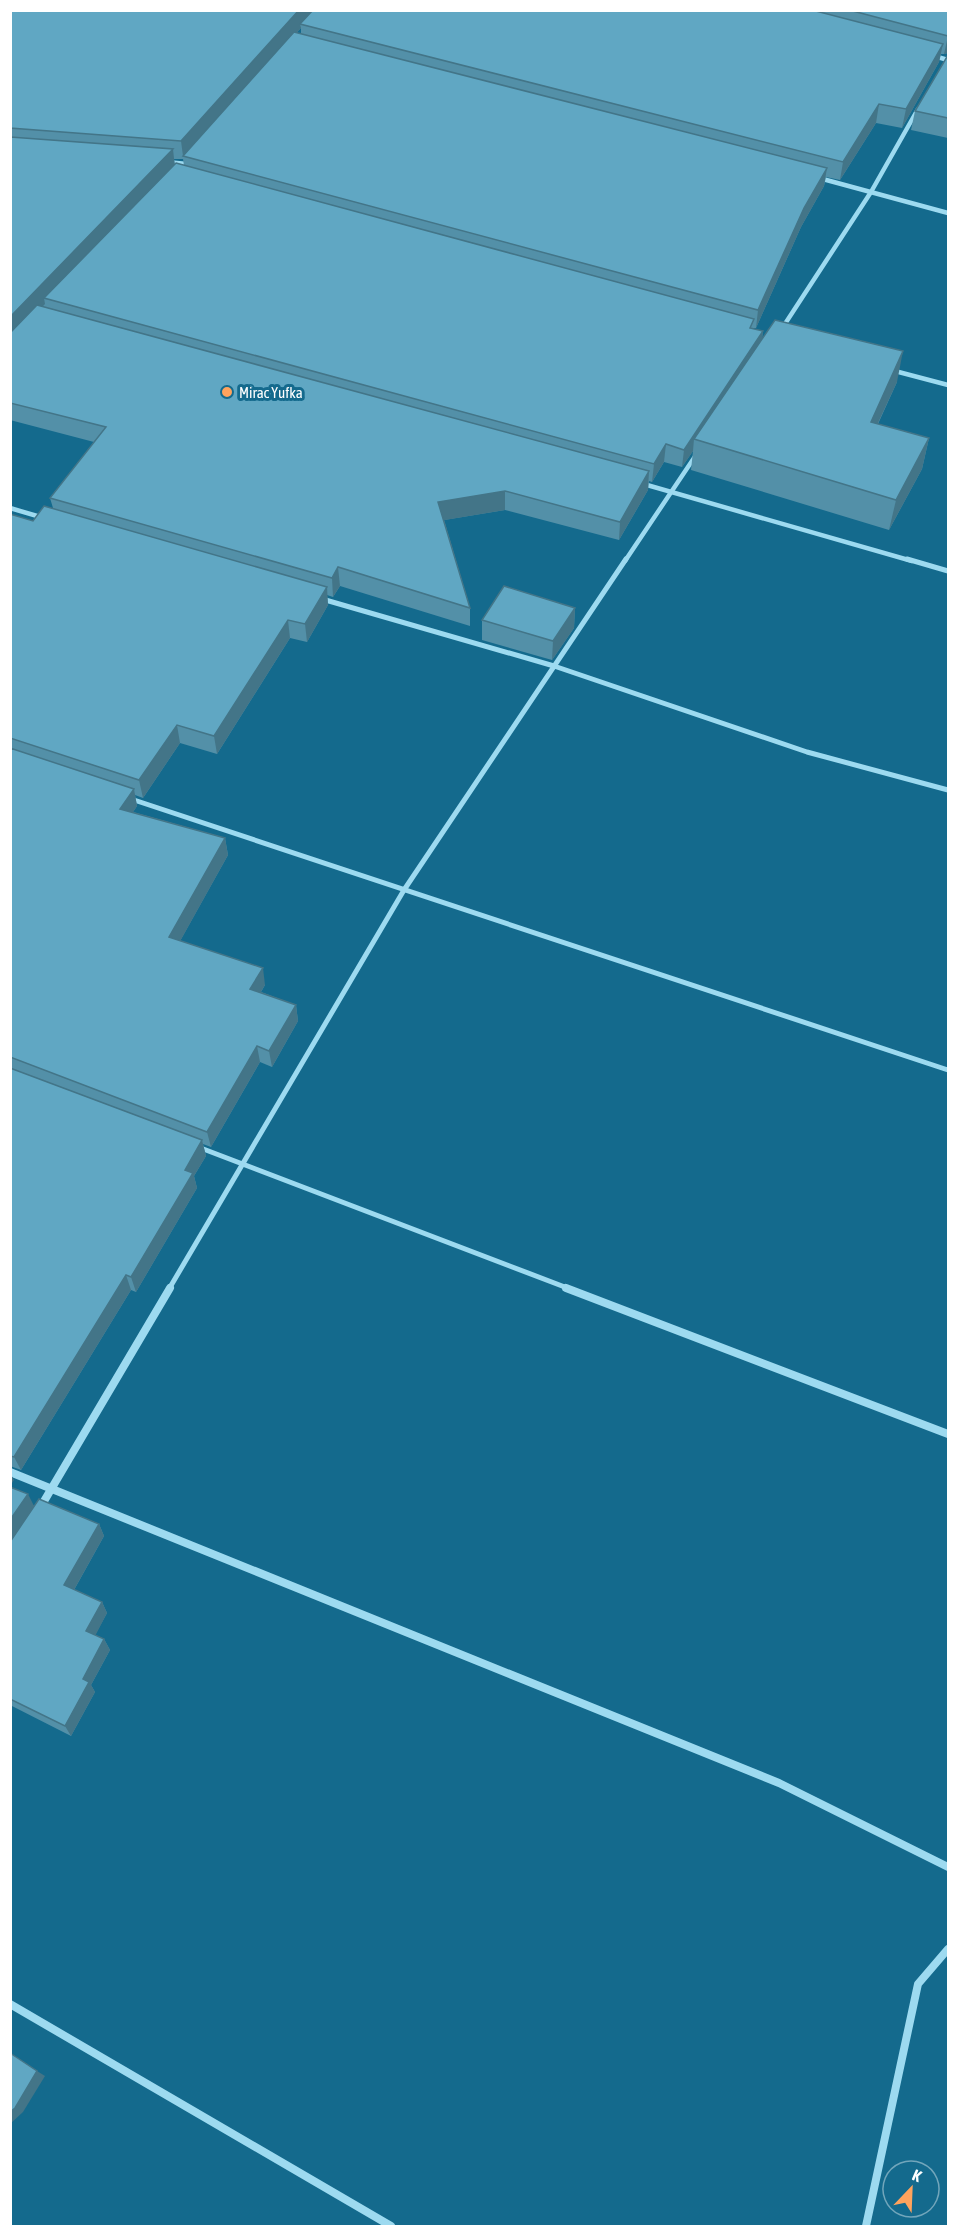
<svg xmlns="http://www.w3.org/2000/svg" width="959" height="2237" viewBox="0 0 959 2237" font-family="'Asap Condensed',sans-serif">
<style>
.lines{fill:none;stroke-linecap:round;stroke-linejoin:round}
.minor-far2{stroke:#9ddaf0;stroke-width:4.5}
.minor-far1{stroke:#9ddaf0;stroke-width:5}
.minor{stroke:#9ddaf0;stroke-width:8}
.wall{fill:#5390a8;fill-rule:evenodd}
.shaded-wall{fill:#437588}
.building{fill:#60a7c3;stroke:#437588;stroke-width:1.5}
.poi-dot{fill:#ffa35d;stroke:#146a8d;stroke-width:2}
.labels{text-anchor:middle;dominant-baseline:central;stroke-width:6;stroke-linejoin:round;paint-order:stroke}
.far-poi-label{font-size:15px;fill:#fff;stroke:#146a8d;text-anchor:start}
</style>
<rect width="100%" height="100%" fill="#146a8d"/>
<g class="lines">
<!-- minor-far2 -->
<g class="minor-far2">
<path d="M934,56L948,60"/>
<path d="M167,162L187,164"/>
<path d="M819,178L948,213"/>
<path d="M781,330L871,192L918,109"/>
<path d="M891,370L948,385"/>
<path d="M640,483L912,561"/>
<path d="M10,508L44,518"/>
<path d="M625,561L696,455"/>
</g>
<!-- minor-far1 -->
<g class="minor-far1">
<path d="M907,559L948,571"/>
<path d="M322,599L554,666L807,752L948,790"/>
<path d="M131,799L948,1070"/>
<path d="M198,1147L570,1289"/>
<path d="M169,1289L404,890L626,559"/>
</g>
<!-- minor -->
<g class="minor">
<path d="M566,1288L948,1434"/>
<path d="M10,1472L779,1783L948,1867"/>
<path d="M40,1508L170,1288"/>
<path d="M10,2004L391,2226"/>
<path d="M866,2226L918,1984L948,1949"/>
</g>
</g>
<!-- wall -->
<g class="wall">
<path d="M10,10H948V53L944,54H941L939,62L902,128L876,123L840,180L826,177L824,186L801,227L756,328H753V329L763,331L762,339L897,382L878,424L929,438L922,469L889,530L691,470L693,451L682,467L664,462L652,482L649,481L648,490L619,540L505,510L444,520L470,608V626L340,586L333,597L327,595L328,605L307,642L290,638L217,754L180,743L143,798L135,795L137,806L133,812L225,838L228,855L180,941L265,985L261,992L296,1005L298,1021L272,1067L260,1062L211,1147L203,1144L206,1156L194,1176L197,1188L136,1292L131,1290L21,1470L10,1466V514L33,521L53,508L50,498L94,442L10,420ZM301,28V34L296,33ZM174,159H183L184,166L175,164Z"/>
<path d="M948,55V138L911,130L915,111Z"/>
<path d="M575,608L574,628L552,660L482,640V620Z"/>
<path d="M10,1487L34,1506L99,1524L104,1536L74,1590L102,1602L107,1613L95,1635L104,1639L110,1650L91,1685L95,1692L71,1736L10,1705Z"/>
</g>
<!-- shaded-wall -->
<g class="shaded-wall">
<path d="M299,10H317L300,24L301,28L186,157L183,156L181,141Z"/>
<path d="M948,35V53L944,54L948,36Z"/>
<path d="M943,44L939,62L902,128L906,109Z"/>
<path d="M879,104L876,123L840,180L843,162Z"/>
<path d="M173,149L175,168L44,298L45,304L10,340V317Z"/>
<path d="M827,168L824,186L801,227L756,328L758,310L804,208Z"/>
<path d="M763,331L761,349L694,439L693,451L682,467L684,450Z"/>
<path d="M903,351L897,382L864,453L871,422Z"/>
<path d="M929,438L922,469L889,530L896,500Z"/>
<path d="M666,444L664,462L652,482L654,464Z"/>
<path d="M649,471L648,490L619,540L620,522Z"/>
<path d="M505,491V510L439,521L438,502Z"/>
<path d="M338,567L340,586L333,597L332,578Z"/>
<path d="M327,587L328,605L307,642L305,624Z"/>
<path d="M575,608L574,628L552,660L553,641Z"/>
<path d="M288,620L290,638L217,754L214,736Z"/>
<path d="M177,725L180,743L143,798L139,780Z"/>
<path d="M134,789L137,806L124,826L120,809Z"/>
<path d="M225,838L228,855L173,954L169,937Z"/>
<path d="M263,968L265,985L253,1005L250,989Z"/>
<path d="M296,1005L298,1021L272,1067L269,1051Z"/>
<path d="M257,1046L260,1062L211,1147L207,1132Z"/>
<path d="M202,1140L206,1156L194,1176L197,1188L136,1292L131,1277L185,1170Z"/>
<path d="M126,1275L131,1290L21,1470L14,1457Z"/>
<path d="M10,1473L14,1480L10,1486Z"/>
<path d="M28,1494L34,1506L10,1542V1520Z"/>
<path d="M99,1524L104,1536L70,1597L64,1585Z"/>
<path d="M102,1602L107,1613L92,1642L86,1631Z"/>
<path d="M104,1639L110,1650L91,1685L95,1692L71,1736L65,1726L83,1679Z"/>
<path d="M37,2071L45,2076L23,2112L10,2124V2112Z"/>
</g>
<!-- building -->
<g class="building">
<path d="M10,10H299L181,141L10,128Z"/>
<path d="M313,10H812L943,44L906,109L879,104L843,162L300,24Z"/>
<path d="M849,10H948V36Z"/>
<path d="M294,32L827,168L804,208L758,310L183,156Z"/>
<path d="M948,55V118L915,111Z"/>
<path d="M10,137L173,149L10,317Z"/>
<path d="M176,163L754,319L750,328L763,331L684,450L666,444L654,464L44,298Z"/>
<path d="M37,305L649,471L620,522L505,491L438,502L470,608L338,567L332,578L50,498L106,427L10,403V333Z"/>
<path d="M775,320L903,351L871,422L929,438L896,500L694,439Z"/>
<path d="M44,506L327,587L305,624L288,620L214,736L177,725L139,780L10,738V514L33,521Z"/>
<path d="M504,586L575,608L553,641L482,620Z"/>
<path d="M10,748L134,789L120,809L225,838L169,937L263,968L250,989L296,1005L269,1051L257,1046L207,1132L10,1057Z"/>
<path d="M10,1068L202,1140L185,1170L193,1173L131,1277L126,1275L14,1457L10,1456Z"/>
<path d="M10,1487L28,1494L10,1520Z"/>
<path d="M39,1499L99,1524L64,1585L102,1602L86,1631L104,1639L83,1679L89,1682L65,1726L10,1699V1542Z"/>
<path d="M10,2053L37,2071L15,2108L10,2112Z"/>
</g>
<!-- markers -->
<circle class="poi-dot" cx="227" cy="392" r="6"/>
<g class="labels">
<!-- far-poi labels -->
<g class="far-poi-label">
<text x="239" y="392">Mirac Yufka</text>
</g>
</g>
<!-- border -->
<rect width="959" height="2237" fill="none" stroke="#ffffff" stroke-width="24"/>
<!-- north arrow -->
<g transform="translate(911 2189) rotate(23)"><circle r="28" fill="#146a8d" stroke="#72a6bb" stroke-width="1.5"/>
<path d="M0-4.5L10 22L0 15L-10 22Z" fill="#ffa35d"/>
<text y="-9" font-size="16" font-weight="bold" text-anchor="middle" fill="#ffffff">K</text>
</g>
</svg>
